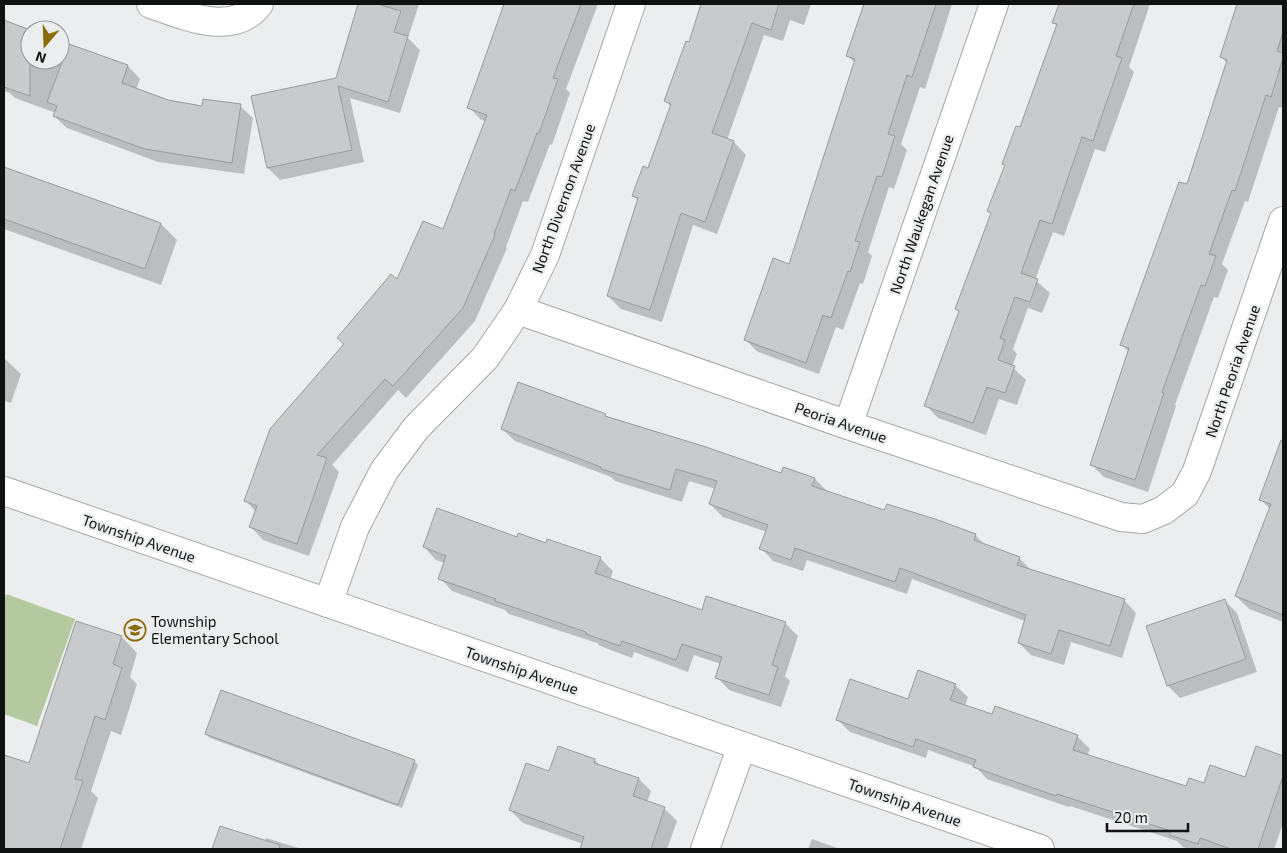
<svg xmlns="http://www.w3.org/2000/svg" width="1287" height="853" viewBox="0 0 1287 853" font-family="'Exo 2',sans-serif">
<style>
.green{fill:#b4c9a0}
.shadow{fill:#0003}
.building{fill:#c9cacc;stroke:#999a9c}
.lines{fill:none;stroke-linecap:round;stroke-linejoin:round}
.minor-casing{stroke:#a6a7a9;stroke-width:30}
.minor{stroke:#fff;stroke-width:28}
.labels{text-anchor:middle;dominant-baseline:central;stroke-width:4.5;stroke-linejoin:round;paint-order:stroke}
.street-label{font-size:15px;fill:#101111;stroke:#ebedee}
.poi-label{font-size:15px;fill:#101111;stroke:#ebedee;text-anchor:start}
</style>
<rect width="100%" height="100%" fill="#ebedee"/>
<!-- green -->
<path class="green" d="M6,594L75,619L37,726L4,714V601Z"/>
<!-- shadow -->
<g class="shadow">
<path d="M360,4H419L408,38L420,50L400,113L350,98L364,162L280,180L268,168L337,79Z"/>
<path d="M524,4H598L566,89L570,93L552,145L550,144L528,202L523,201L506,247L507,248L475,321L406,398L398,390L332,465L339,472L309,556L263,540L251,527L256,512L246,501L345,344L397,281L443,231L486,121L481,120L469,107L513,33Z"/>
<path d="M703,4H811L804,25L790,20L783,41L764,35L727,140L734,142L746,155L717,234L693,225L662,322L621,309L608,296L638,201L633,195L648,170L671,107L666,101L690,44Z"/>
<path d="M880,4H952L925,89L920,87L901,144L907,150L894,189L889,187L868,252L872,256L863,284L860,283L843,330L836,327L819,374L758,352L745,339L789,265L855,63L848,56L877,10Z"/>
<path d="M1060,4H1150L1129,67L1134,72L1105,152L1095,149L1064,236L1053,232L1035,280L1050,293L1042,313L1028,308L1013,349L1017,354L1012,367L1026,380L1017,405L999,399L986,435L938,418L926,405L960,312L957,309L992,215L989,211L1057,26L1054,22Z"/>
<path d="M1238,4H1283V108L1279,107L1248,202L1245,201L1222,264L1228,270L1218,298L1214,297L1175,405L1176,406L1148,492L1104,477L1091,464L1129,352L1121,344L1187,186L1227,63L1221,57Z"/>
<path d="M4,23L30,32V60H60V42L128,66L140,79L136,90L168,102L203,107L240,106L253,118L244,174L158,162L67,128L54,116L56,113L15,98L10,93L4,91Z"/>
<path d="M4,169L161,224L177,240L161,285L4,229Z"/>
<path d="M4,358L21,374L11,403L4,401Z"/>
<path d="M519,383L606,415L609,419L782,475L815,479L827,491L885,512L937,521L976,536L986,546L1019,558L1032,571L1124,600L1136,613L1122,658L1071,642L1064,665L1031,655L1019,643L1025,621L912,579L907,594L807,560L803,571L773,561L761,548L767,532L723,517L710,504L716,489L689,481L682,502L615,481L611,477L515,441L502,429Z"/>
<path d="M1283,439V622L1249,609L1236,596L1270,509L1260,499Z"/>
<path d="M518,538L600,558L613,571L610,580L702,612L785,623L798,636L785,676L790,681L781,707L729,690L717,677L721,664L694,655L688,672L634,652L632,658L600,646L597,643L509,614L505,610L452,591L440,578L445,563L436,560L424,547Z"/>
<path d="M1225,601L1237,613L1257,672L1180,698L1168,686Z"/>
<path d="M122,637L137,653L130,677L137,684L121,735L111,731L91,791L98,798L81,849H4V756L30,765Z"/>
<path d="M955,685L968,697L965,706L993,716L1077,736L1090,749L1087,756L1187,788L1246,779L1257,748L1283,757V823L1274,849H1190L1183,847L1177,841L1070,806L1069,807L987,779L976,767L928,750L926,758L850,732L838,720L909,700Z"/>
<path d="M206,734L414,761L418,765L402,808L210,738Z"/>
<path d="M595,760L600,766L639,779L651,791L647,802L664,808L677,821L667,849H581L583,844L523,823L510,810L550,773Z"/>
<path d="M221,827L265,841L266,838L302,849H214Z"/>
<path d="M812,839L840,849H808Z"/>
</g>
<!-- building -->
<g class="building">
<path d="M358,4H377L401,11L394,32L408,36L388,102L338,86L352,150L267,168L251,96L336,78Z"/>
<path d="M504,4H581L553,78L558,79L539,133H537L515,191L511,189L494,234L495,235L463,308L393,386L385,379L317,455L327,458L297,544L249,527L257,506L244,501L270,429L344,344L337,338L391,274L397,279L423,221L443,229L487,115L467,108Z"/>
<path d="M701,4H779L771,30L752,23L712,133L734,141L705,222L681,213L650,310L607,296L638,198L632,196L643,166L648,168L671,104L664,101L686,41L689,42Z"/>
<path d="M864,4H936L912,77L907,75L888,134L895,136L882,177L877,176L855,241L860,242L850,272L848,271L831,318L823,315L806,363L744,340L773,258L789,264L855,59L846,56Z"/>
<path d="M1059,4H1134L1116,56L1122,58L1093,141L1082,137L1052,224L1040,220L1021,273L1038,279L1030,302L1015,297L1000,338L1005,340L998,360L1015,366L1005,393L987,387L973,423L924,406L959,311L955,309L991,213L987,211L1005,165L1002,164L1016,126L1020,127L1057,24L1052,23Z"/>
<path d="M1237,4H1283V32L1277,51L1283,53V58L1271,97L1266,95L1235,191L1232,190L1209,254L1216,256L1205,286L1201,285L1162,392L1164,393L1135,480L1090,465L1129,348L1120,345L1179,182L1187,184L1227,60L1220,57Z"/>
<path d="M4,20L30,30V96L4,87Z"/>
<path d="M69,44L128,65L122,83L168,100L202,106L203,99L241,104L232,163L145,149L53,116L57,106L47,102Z"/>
<path d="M4,167L161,223L145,269L4,219Z"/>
<path d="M518,382L606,414L605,416L706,447L781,473L783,467L815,478L812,486L884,510L887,504L938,520L976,534L974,540L1020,557L1017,565L1125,599L1110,646L1059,630L1051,654L1018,643L1026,615L900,568L895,582L795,548L791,560L759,549L768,525L709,504L717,481L676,469L670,490L601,469V467L501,429Z"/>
<path d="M1281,440L1283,441V615L1235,596L1271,504L1259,500Z"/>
<path d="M437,508L517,537L518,533L546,543L547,539L601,557L595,573L702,610L706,596L786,622L772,665L778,667L769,695L715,678L722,657L682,644L676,660L622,641L620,646L586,634V632L495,601L496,599L438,579L446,556L423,547Z"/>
<path d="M1225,599L1246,659L1167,686L1146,626Z"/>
<path d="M76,621L122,636L113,664L122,668L105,720L95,716L75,779L83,781L60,849H4V755L29,763Z"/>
<path d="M918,670L956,684L950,700L992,714L995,706L1078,735L1073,750L1186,786L1189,778L1204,783L1210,765L1245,777L1256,746L1283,756V776L1258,849H1231L1200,838L1198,844L1169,835L1171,831L1057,794L1056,796L973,767L976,760L916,739L913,747L836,720L850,679L908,699Z"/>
<path d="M221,690L415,760L398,805L205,734Z"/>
<path d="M558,746L595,759L594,763L639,778L633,796L665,807L651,849H580L584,837L509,810L526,763L549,771Z"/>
<path d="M220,826L280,845L279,849H212Z"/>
</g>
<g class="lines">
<!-- minor casing -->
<g class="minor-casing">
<g id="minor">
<path d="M151,4C183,15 233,38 259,4"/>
<path d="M518,310L848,425L1121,517L1143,519L1164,510L1185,494L1197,471L1283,221"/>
<path d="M848,425L994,4"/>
<path d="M4,491L1040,849"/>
<path d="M328,603L355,527L384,471L416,428L485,358L518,310L545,255L631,4"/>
<path d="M705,849L742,746"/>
</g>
</g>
<!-- minor -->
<use href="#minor" class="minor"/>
</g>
<!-- icons -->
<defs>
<g id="school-ring" transform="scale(1.125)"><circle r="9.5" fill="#ebedee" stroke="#8a6a09" stroke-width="1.5"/><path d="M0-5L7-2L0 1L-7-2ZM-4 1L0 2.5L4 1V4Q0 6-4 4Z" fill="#8a6a09"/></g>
</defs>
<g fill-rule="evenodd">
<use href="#school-ring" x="135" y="630"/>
</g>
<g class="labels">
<!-- street labels -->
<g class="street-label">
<text transform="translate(563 198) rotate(-70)">North Divernon Avenue</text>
<text transform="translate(921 214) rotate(-71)">North Waukegan Avenue</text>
<text transform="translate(1232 371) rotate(-71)">North Peoria Avenue</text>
<text transform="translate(841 422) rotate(19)">Peoria Avenue</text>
<text transform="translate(139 538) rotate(19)">Township Avenue</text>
<text transform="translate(522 670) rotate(19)">Township Avenue</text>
<text transform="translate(905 802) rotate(19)">Township Avenue</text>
</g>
<!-- poi labels -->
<g class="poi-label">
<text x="151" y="621">Township<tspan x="151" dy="17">Elementary School</tspan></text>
</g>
</g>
<!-- border -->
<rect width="1287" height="853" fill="none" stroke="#101111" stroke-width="10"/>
<!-- north arrow -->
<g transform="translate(45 45) rotate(199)"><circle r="24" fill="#ebedee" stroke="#939596"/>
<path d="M0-4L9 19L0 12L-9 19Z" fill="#8a6a09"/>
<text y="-8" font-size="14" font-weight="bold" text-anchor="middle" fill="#101111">N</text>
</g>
<!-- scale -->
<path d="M1107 823v8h81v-8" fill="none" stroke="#101111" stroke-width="2.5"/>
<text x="1114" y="823" font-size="15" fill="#101111" stroke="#ebedee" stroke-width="4" paint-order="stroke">20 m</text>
</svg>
